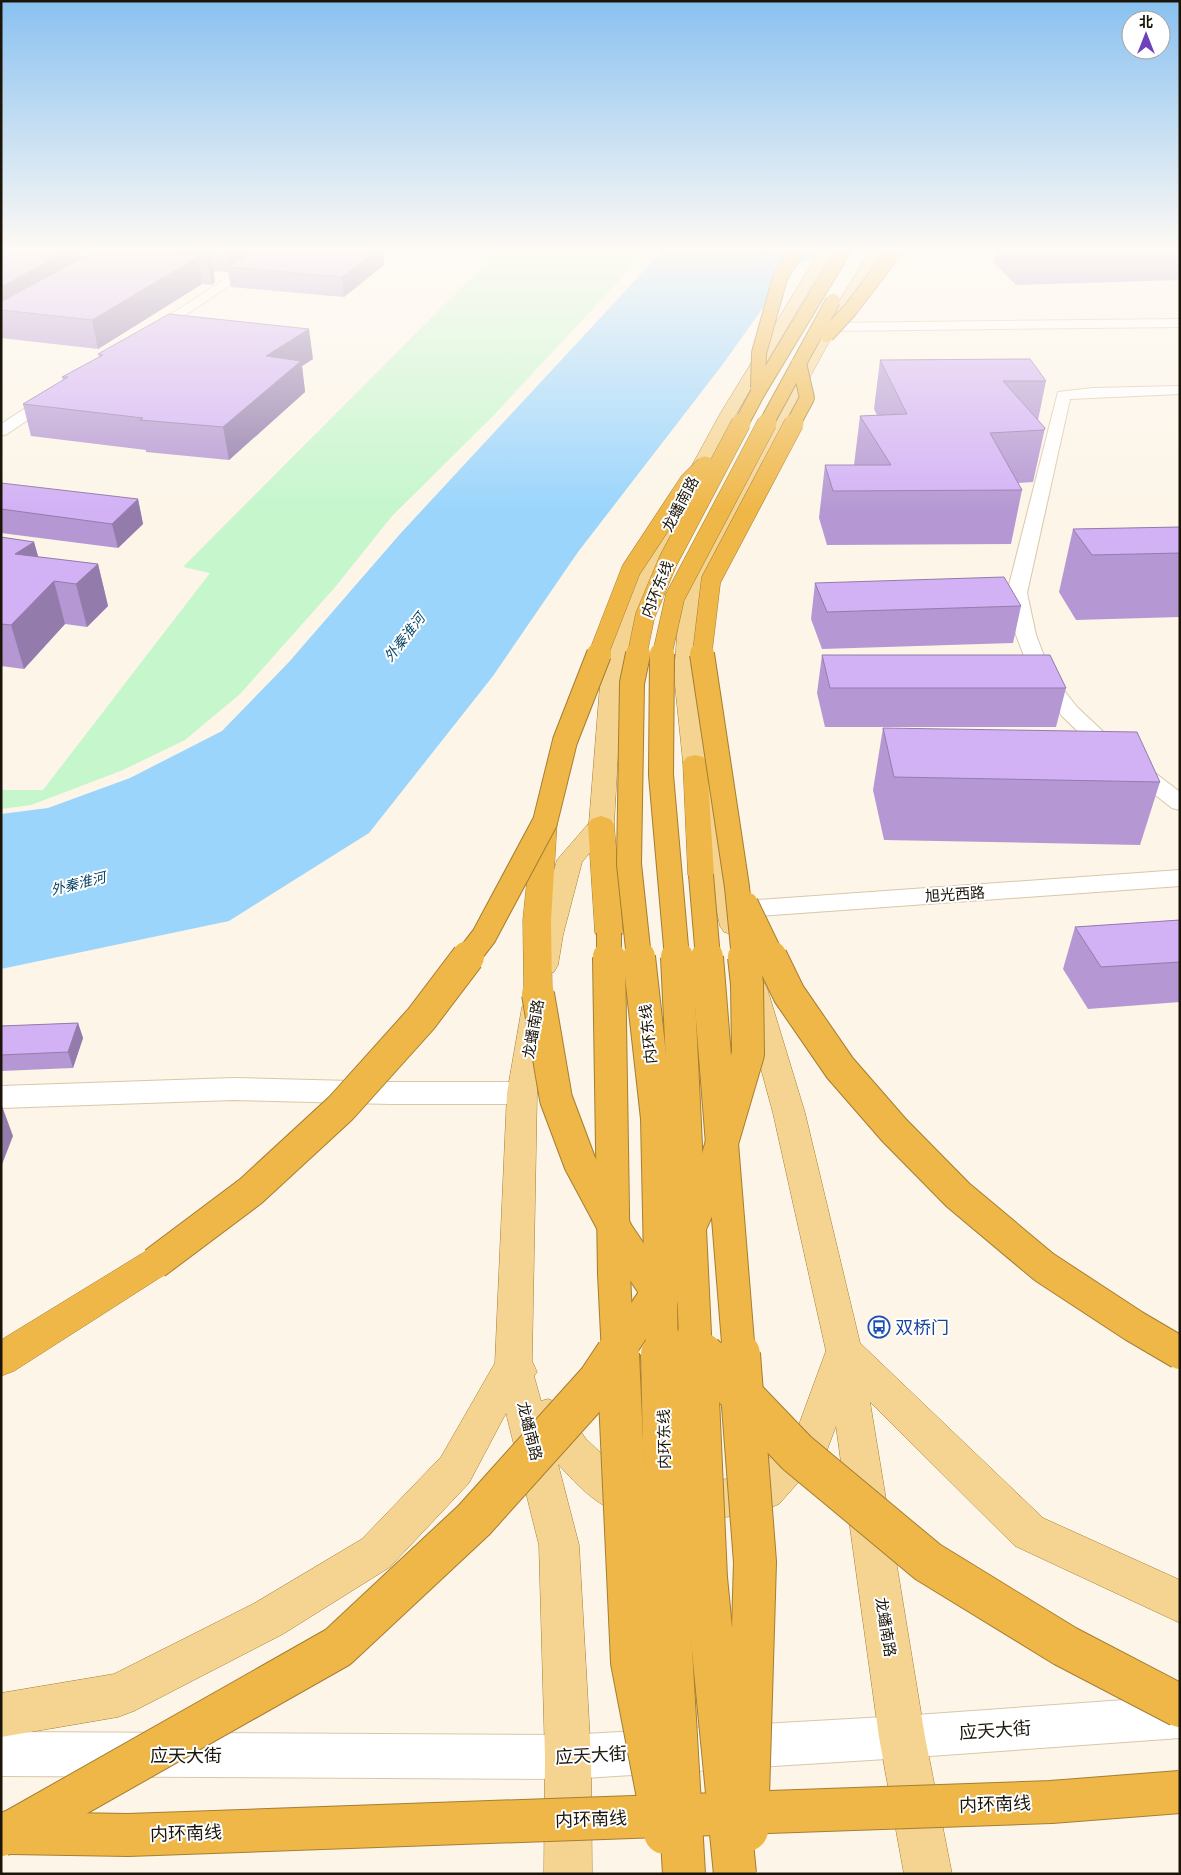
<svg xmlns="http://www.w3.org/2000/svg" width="1181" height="1875" viewBox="0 0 1181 1875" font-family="'Titillium Web','Noto Sans SC',sans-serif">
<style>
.green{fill:#c5f6cc}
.water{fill:#9bd5fc}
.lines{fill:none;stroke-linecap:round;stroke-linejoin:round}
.minor-casing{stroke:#d9c7a8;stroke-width:2}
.major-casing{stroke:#a57e32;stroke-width:1}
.highway-casing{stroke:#a57e32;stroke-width:1}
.minor{fill:#fff;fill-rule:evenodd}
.major{fill:#f5d491;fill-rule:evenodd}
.highway{fill:#efb748;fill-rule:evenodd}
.highway-bridge-far4-casing{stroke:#a57e32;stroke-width:16;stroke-linecap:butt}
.highway-bridge-far3-casing{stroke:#a57e32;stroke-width:20;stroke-linecap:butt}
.highway-bridge-far2-casing{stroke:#a57e32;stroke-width:26;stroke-linecap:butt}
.highway-bridge-far1-casing{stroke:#a57e32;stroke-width:34;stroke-linecap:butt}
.highway-bridge-casing{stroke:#a57e32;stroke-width:44;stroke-linecap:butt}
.highway-bridge-far4{stroke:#efb748;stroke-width:14}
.highway-bridge-far3{stroke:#efb748;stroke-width:19}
.highway-bridge-far2{stroke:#efb748;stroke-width:24}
.highway-bridge-far1{stroke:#efb748;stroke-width:32}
.highway-bridge{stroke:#efb748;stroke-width:42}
.wall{fill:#b598d3}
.shaded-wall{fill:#937cac}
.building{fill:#d2b1f5;stroke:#937cac}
.labels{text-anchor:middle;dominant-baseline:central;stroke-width:4;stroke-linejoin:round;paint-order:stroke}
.far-water-label{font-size:14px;font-style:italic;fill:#0c4868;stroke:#fff}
.street-label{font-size:15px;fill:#1b1509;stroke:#fff}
.near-transit-label{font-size:18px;fill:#164399;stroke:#fff;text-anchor:start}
.near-street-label{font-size:18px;fill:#1b1509;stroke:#fff}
</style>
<rect width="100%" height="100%" fill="#fcf5e8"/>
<!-- green -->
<path class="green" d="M501,248H643L639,259L493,416L392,516L336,586L240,694L185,740L123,770L31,805L1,809V790H43L210,573L183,567Z"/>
<!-- water -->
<path class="water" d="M665,248H847L794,264L723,364L578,552L493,676L369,833L229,921L1,969V814L48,808L130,778L222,731L289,662L400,534Z"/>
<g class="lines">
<!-- minor casing -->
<g class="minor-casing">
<g id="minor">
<path d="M272,248H285L153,337H143L141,334Z"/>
<path d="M1180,319V327L830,331L823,327L830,323Z"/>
<path d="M1180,386V394L1070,399L1027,593L1036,635L1051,674L1077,707L1112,740L1180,792V810L1172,808L1096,749L1062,716L1031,674L1016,635L1007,593L1058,392L1093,388Z"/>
<path d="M55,391L60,392L62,395L60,398L7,434L1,436V424L50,392Z"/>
<path d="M1180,870V886L730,918L721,916L717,910L721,904L730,902Z"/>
<path d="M233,1078L390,1082H522L532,1085L537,1093L532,1101L522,1104H390L233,1100L1,1108V1086Z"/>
<path d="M1180,1696V1738L902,1758L568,1779L1,1776V1732L568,1735L902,1716Z"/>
</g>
</g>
<!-- major casing -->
<g class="major-casing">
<g id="major">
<path d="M822,248H834L736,414L651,577L622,685L614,824L582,862L563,935L558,965L554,972L544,974L534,972L530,965L535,935L557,860L589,823L600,685L631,577L720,414Z"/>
<path d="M872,248H884L837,327L746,495L733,535L699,610L696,675L707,762L748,926L744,932L734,935L724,932L720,926L683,762L674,675L679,610L715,535L728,495L823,327Z"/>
<path d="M753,978L763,981L767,988L805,1113L860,1343L1043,1518L1180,1580V1623L1015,1546L870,1402L925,1737L952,1874H904L879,1737L836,1426L827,1450L779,1504L765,1510L687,1524L673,1518L667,1505L673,1492L687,1486L754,1474L798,1427L826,1351L773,1113L739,988L743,981Z"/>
<path d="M537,997L547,1000L552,1007L537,1093L532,1361L537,1372L534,1376L541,1401L548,1399L561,1404L586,1439L623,1474L649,1482L655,1495L649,1508C645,1510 639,1514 634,1514C604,1515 577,1485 558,1464L579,1545L591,1757L592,1874H544L545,1757L539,1545L506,1413L469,1483L390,1567L283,1634L134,1711L118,1717L1,1737V1693L114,1674L253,1604L362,1539L441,1457L495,1363L507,1093L522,1007L527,1000Z"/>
</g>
</g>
<!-- highway casing -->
<g class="highway-casing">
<g id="highway">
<path d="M695,755L703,757L707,762L714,875L710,881L701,883L692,881L688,875L683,762L687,757Z"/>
<path d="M545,815L554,817L557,822L551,920L552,994L548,1001L538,1004L528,1001L524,994L523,920L533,822L536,817Z"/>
<path d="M601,816L610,819L614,824L623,933L619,939L609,942L599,939L595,933L588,824L592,819Z"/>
<path d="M155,1249L167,1253L172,1263L167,1273L14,1371L1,1376V1340L143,1253Z"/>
</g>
</g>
<!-- minor -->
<use href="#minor" class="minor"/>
<!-- major -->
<use href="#major" class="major"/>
<!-- highway -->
<use href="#highway" class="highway"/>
<!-- highway-bridge-far4 casing -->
<g class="highway-bridge-far4-casing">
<g id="highway-bridge-far4">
<path d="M827,335L850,310L897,248"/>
<path d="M758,388L759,353L780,278L798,248"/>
<path d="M741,424L758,392L845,248"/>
<path d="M766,424L833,301"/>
<path d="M793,424L807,398L799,363"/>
</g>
</g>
<!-- highway-bridge-far3 casing -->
<g class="highway-bridge-far3-casing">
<g id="highway-bridge-far3">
<path d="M598,655L631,570L689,482L705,466"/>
<path d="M637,655L645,616L668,561L741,423"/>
<path d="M662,655L675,597L767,423"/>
<path d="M702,655L711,580L794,423"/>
</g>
</g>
<!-- highway-bridge-far2 casing -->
<g class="highway-bridge-far2-casing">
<g id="highway-bridge-far2">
<path d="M638,654L632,683L629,864L639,958"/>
<path d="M662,654L661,775L677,958"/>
<path d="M702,654L737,887L744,958"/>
<path d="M701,875L708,958"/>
<path d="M746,904L772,958"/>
<path d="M609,933V958"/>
<path d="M467,958L484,936L545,822L565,741L599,654"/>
</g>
</g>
<!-- highway-bridge-far1 casing -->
<g class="highway-bridge-far1-casing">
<g id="highway-bridge-far1">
<path d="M609,957L614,1274L618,1355"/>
<path d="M639,957L657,1118L662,1355"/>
<path d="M677,957L696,1355"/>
<path d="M707,957L739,1355"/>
<path d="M771,957L789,994L840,1068L894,1130L958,1195L1044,1267L1134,1326L1180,1353"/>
<path d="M538,994L556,1099L580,1163L618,1234L662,1299"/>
<path d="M155,1263L251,1191L341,1108L421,1019L468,957"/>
<path d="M690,1341L703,1355"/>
<path d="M616,1355L665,1281L711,1180L748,1054L747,984L744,957"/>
</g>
</g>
<!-- highway-bridge casing -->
<g class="highway-bridge-casing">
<g id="highway-bridge">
<path d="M618,1354L632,1662L665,1833"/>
<path d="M662,1354L667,1581L684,1874"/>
<path d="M696,1354L706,1578L735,1874"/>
<path d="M702,1354L797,1453L928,1562L1065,1646L1180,1706"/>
<path d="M739,1354L755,1562L747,1830"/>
<path d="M10,1833L128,1835L1051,1802L1180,1792"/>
<path d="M1,1835L15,1830L338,1647L474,1520L599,1381L617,1354"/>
</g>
</g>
<!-- highway-bridge-far4 -->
<use href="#highway-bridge-far4" class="highway-bridge-far4"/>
<!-- highway-bridge-far3 -->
<use href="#highway-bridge-far3" class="highway-bridge-far3"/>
<!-- highway-bridge-far2 -->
<use href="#highway-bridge-far2" class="highway-bridge-far2"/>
<!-- highway-bridge-far1 -->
<use href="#highway-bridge-far1" class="highway-bridge-far1"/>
<!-- highway-bridge -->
<use href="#highway-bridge" class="highway-bridge"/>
</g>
<!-- wall -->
<g class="wall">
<path d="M1,248H79L81,258L119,248H118H383L384,265L344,297L231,287L228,272L214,271L215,282L212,285L202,284L98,349L1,338Z"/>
<path d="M996,248H1180V280L1016,285L994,263Z"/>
<path d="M98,354L313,359L302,366L305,392L229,460L146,452V450L31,436L23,404L63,380L62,377L99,357Z"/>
<path d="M880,360L1046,381L1038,420L1045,428L1033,482L1018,483L1022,490L1011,544L827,545L819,518L825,465H854L860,416L877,415L874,409Z"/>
<path d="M1,483L138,499L143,524L118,548L1,533Z"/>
<path d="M1180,527V617L1076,620L1059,592L1073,529Z"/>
<path d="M1,537L34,542L38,557L98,564L108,606L87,627L65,624L24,669L1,666Z"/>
<path d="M815,583L1021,606L1013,643L822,649L811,619Z"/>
<path d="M822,655L1066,688L1056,727H825L817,693Z"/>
<path d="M883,728L1160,782L1140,845L884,840L873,790Z"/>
<path d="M1180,920V1002L1088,1009L1063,969L1075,927Z"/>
<path d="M78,1023L83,1038L73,1068L1,1071V1026Z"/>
</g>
<!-- shaded-wall -->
<g class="shaded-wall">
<path d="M72,248H79L84,271L1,310V287Z"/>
<path d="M227,248H265L230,267Z"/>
<path d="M376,248H383L384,265L344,297L342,277Z"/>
<path d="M211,256L215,282L212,285L207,258Z"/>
<path d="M198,257L202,284L98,349L92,320Z"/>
<path d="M309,329L313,359L302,366L305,392L229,460L223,427L266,356Z"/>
<path d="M138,499L143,524L118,548L112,524Z"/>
<path d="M34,542L46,584L15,554Z"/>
<path d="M98,564L108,606L87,627L76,584Z"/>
<path d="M54,581L65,624L24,669L11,625Z"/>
<path d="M78,1023L83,1038L73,1068L68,1052Z"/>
<path d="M2,1106L13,1136L1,1167V1107Z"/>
</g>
<!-- building -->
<g class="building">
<path d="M1,248H72L1,287Z"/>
<path d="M100,248H110L211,256L207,258L198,257L92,320L1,310V302Z"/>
<path d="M258,248H381L342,277L228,267Z"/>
<path d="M1021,248H1087L1023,249Z"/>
<path d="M169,314L309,329L266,356L301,361L223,427L140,420L143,418L23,404L68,377H62L103,355L98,354Z"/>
<path d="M1030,359L1046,381H1003L1045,428L1044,430L990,433L1022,490L833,491L825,465H891L860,416L907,414L880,360Z"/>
<path d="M1,483L138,499L112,524L1,509Z"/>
<path d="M1180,527V553L1092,555L1073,529Z"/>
<path d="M1,537L34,542L15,554L98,564L76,584L54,581L11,625L1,624Z"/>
<path d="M1004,577L1021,606L827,612L815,583Z"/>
<path d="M822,655H1050L1066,688H830Z"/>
<path d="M883,728L1137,732L1160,782L894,777Z"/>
<path d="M1180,920V962L1101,967L1075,927Z"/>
<path d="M78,1023L68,1052L1,1055V1026Z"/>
</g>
<!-- sky -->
<linearGradient id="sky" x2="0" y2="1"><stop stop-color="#89c1f0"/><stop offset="0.49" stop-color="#fefaf5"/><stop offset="1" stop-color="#fefaf5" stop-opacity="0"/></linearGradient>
<rect width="1181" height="510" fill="url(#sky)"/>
<!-- icons -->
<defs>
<g id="bus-ring" transform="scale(1.125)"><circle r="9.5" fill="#fff" stroke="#1a4fb4" stroke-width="1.5"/><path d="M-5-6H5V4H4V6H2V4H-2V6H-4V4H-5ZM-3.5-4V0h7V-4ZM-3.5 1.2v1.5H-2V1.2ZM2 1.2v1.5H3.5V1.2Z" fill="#1a4fb4"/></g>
</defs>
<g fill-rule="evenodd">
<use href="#bus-ring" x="879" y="1327"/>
</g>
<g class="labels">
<!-- far-water labels -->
<g class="far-water-label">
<text transform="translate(404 637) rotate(-52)">外秦淮河</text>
<text transform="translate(78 883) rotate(-14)">外秦淮河</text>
</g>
<!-- street labels -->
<g class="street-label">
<text transform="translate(680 504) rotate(-62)">龙蟠南路</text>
<text transform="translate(657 589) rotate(-68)">内环东线</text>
<text transform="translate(955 894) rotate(-4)">旭光西路</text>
<text transform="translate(533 1029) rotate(-80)">龙蟠南路</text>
<text transform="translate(648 1034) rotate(-96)">内环东线</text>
<text transform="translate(530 1431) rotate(76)">龙蟠南路</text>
<text transform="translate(664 1439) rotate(-91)">内环东线</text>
<text transform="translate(886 1627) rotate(81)">龙蟠南路</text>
</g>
<!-- near-transit labels -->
<g class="near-transit-label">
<text x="895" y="1327">双桥门</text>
</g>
<!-- near-street labels -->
<g class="near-street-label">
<text transform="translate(995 1730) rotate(-4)">应天大街</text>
<text x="186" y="1755">应天大街</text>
<text transform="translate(591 1755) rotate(-3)">应天大街</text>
<text transform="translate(995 1804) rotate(-2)">内环南线</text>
<text transform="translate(591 1819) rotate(-2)">内环南线</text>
<text transform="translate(186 1833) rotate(-2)">内环南线</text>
</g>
</g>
<!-- border -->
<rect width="1181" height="1875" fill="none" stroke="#1b1509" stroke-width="5"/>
<!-- north arrow -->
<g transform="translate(1146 35)"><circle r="24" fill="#ffffff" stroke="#a4a19d"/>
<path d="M0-4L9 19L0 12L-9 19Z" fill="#6e42ba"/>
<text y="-8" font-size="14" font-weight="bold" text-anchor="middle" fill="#1b1509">北</text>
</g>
</svg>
